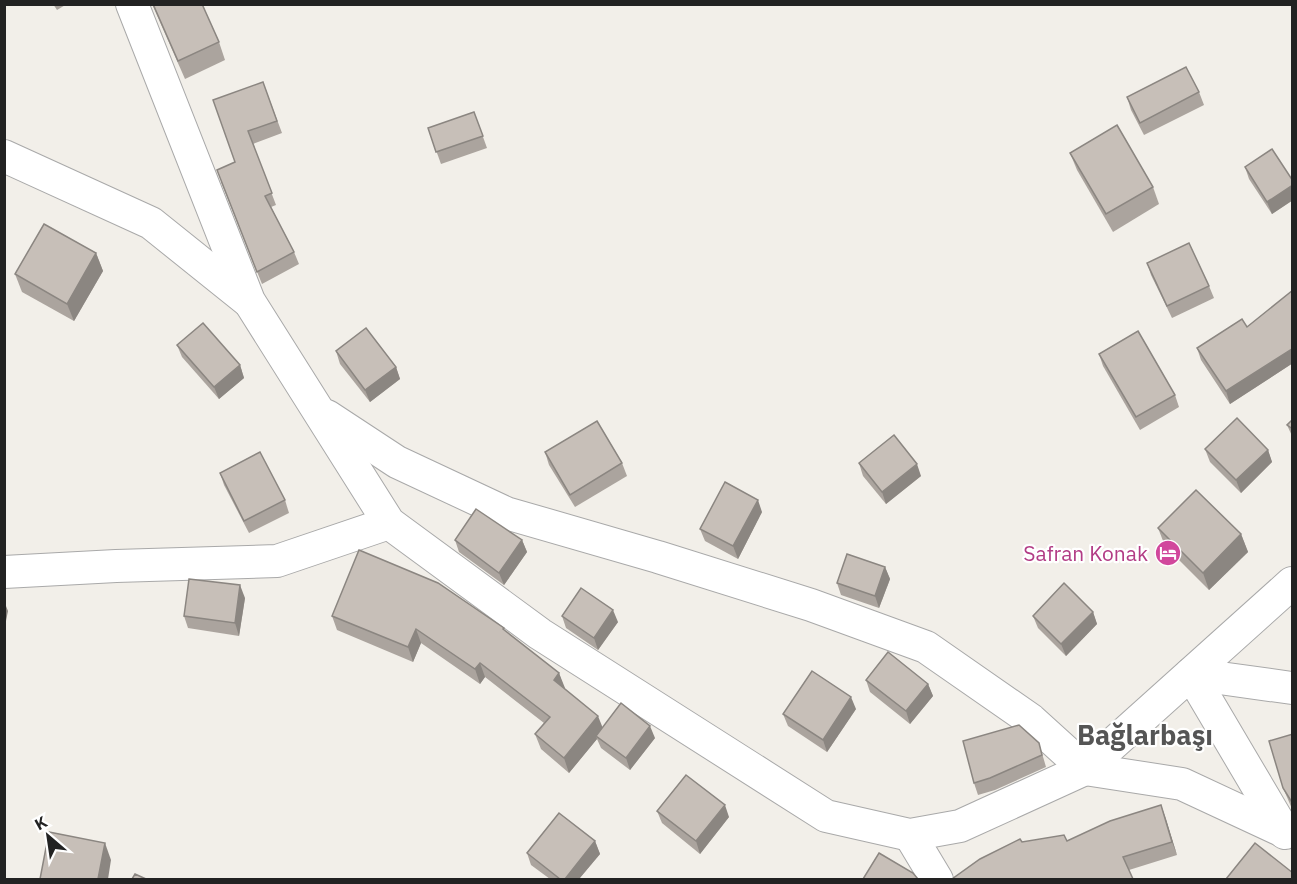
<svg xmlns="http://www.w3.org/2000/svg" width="1297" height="884" viewBox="0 0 1297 884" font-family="'IBM Plex Sans',sans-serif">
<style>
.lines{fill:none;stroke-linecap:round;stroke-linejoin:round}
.minor-casing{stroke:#a9a9a9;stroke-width:34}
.minor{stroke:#fff;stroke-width:32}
.wall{fill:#aba49e}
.shaded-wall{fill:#8b8681}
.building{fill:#c7bfb8;stroke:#8b8681;stroke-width:1.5}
.labels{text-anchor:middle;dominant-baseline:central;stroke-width:4.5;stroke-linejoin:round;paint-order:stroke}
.hotel-label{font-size:21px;fill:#b23c85;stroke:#fff;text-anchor:end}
.district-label{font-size:27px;font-weight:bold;fill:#555;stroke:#fff}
</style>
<rect width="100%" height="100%" fill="#f2efe9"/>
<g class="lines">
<!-- minor casing -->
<g class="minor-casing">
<g id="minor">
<path d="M132,4L249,301L389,523L540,634L826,816L910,835L960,826L1085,769L1292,583"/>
<path d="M4,156L151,223L247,300"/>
<path d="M327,416L397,462L506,513L658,557L811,605L926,647L1031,720L1085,769L1182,784L1283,831"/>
<path d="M4,572L116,566L277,561L389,523"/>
<path d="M1191,674L1285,833"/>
<path d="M1191,674L1292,688"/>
<path d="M910,835L937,880"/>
</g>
</g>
<!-- minor -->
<use href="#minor" class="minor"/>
</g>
<!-- wall -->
<g class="wall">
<path d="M53,4H67L57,10Z"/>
<path d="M152,4H202L219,42L225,60L185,79Z"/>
<path d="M263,82L282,133L253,144L276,205L271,207L294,252L299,264L262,284L221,182L235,162Z"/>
<path d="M1199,92L1204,105L1144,135L1131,110L1127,97Z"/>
<path d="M474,112L487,148L441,164L428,128Z"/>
<path d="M1070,153L1153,187L1159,204L1113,232L1077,170Z"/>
<path d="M1245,167L1293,181V200L1272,214L1249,179Z"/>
<path d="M96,253L103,271L74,321L22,292L15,274Z"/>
<path d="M1147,263L1209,286L1214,298L1172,318L1151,275Z"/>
<path d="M1293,290V363L1230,404L1201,360L1197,348L1247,327Z"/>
<path d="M177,345L240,365L244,378L219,399L182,357Z"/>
<path d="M336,351L396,367L400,379L370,402L340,364Z"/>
<path d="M1099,354L1175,395L1179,407L1140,430L1103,366Z"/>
<path d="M1293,419V438L1287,425Z"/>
<path d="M1205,449L1268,450L1272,462L1241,493L1210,462Z"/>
<path d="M545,452L622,463L627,476L575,507L549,465Z"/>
<path d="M859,463L921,476L886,504L863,476Z"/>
<path d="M220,473L285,500L289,513L249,533L224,485Z"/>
<path d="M762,512L738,559L705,541L700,529Z"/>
<path d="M1158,528L1241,534L1248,552L1209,590L1165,546Z"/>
<path d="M455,540H522L527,552L504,585L459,552Z"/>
<path d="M885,567L890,579L879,608L841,595L837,583Z"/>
<path d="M245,598L239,636L188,628L184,616Z"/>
<path d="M1093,612L1097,624L1066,656L1038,628L1033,616Z"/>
<path d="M332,616L505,631L559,673L564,688L602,728L655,738L630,770L601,748L597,739L569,773L541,749L535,734L544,723L485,677L480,684L421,643L413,662L337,630Z"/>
<path d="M562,616L618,622L598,650L566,628Z"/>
<path d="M866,680L928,684L933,696L910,724L870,692Z"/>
<path d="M856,709L827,752L788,726L783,714Z"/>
<path d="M1293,734V811L1283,788Z"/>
<path d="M1039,743L1046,767L995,790L978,795L974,783Z"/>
<path d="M1161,805L1177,855L1129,870L1022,842L1067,841Z"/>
<path d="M657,811L729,817L700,854L662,823Z"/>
<path d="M595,841L600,854L579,879H550L531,865L527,853Z"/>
</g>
<!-- shaded-wall -->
<g class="shaded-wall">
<path d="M1293,185V200L1272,214L1267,202Z"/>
<path d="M96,253L103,271L74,321L67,304Z"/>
<path d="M1292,349L1293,363L1230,404L1226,391Z"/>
<path d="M240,365L244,378L219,399L214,387Z"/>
<path d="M396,367L400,379L370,402L365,390Z"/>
<path d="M1268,450L1272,462L1241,493L1236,480Z"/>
<path d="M917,464L921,476L886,504L882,492Z"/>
<path d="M758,500L762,512L738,559L733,546Z"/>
<path d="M1241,534L1248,552L1209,590L1203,573Z"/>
<path d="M522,540L527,552L504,585L499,573Z"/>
<path d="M885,567L890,579L879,608L875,596Z"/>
<path d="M240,585L245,598L239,636L235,623Z"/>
<path d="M4,601L8,611L4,631Z"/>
<path d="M613,610L618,622L598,650L594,638Z"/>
<path d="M1093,612L1097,624L1066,656L1061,644Z"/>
<path d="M416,629L421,643L413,662L408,647Z"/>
<path d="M480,663L485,677L480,684L475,669Z"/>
<path d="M559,673L565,688L559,694L554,680Z"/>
<path d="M928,684L933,696L910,724L906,711Z"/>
<path d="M851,697L856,709L827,752L823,740Z"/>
<path d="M598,716L604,731L596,736L597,739L569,773L564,758Z"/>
<path d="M650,726L655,738L630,770L626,758Z"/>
<path d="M725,805L729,817L700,854L696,841Z"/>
<path d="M1161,805L1166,819L1177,855L1172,842Z"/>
<path d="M595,841L600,854L579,879H565Z"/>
<path d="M105,843L111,860L108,879H98Z"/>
</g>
<!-- building -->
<g class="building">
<path d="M153,4H202L219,42L178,61Z"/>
<path d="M1186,67L1199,92L1140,123L1127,97Z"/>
<path d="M263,82L277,121L248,131L272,193L265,196L294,252L257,272L217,170L235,162L213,100Z"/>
<path d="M474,112L483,136L436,152L428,128Z"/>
<path d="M1117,125L1153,187L1106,214L1070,153Z"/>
<path d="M1272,149L1293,181V185L1267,202L1245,167Z"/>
<path d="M44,224L96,253L67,304L15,274Z"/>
<path d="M1189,243L1209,286L1167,306L1147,263Z"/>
<path d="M1293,290V350L1292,349L1226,391L1197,348L1242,319L1247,327Z"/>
<path d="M203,323L240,365L214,387L177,345Z"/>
<path d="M366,328L396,367L365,390L336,351Z"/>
<path d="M1138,331L1175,395L1136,417L1099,354Z"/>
<path d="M1237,418L1268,450L1236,480L1205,449Z"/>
<path d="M1293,419V429L1287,425Z"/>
<path d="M597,421L622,463L570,495L545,452Z"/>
<path d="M894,435L917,464L882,492L859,463Z"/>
<path d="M260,452L285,500L244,521L220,473Z"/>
<path d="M725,482L758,500L733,546L700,529Z"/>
<path d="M1196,490L1241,534L1203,573L1158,528Z"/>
<path d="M476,509L522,540L499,573L455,540Z"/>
<path d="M359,550L438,583L504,628L503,629L559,673L554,680L598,716L564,758L535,734L550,717L480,663L475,669L416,629L408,647L332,616Z"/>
<path d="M847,554L885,567L875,596L837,583Z"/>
<path d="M189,579L240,585L235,623L184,616Z"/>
<path d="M1064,583L1093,612L1061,644L1033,616Z"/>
<path d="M581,588L613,610L594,638L562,616Z"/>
<path d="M888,652L928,684L906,711L866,680Z"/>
<path d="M812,671L851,697L823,740L783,714Z"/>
<path d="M621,703L650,726L626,758L596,736Z"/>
<path d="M1019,725L1039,743L1042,755L990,778L974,783L963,741Z"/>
<path d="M1293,734V804L1283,788L1269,741Z"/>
<path d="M686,775L725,805L696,841L657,811Z"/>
<path d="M1161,805L1172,842L1123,857L1133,879H952L980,859L1020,839L1022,842L1064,835L1067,841L1110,821Z"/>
<path d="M559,813L595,841L565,879H560L527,853Z"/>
<path d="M49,832L105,843L98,879H40Z"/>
<path d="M1255,843L1293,873V879H1226Z"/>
<path d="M879,853L913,873L918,879H863Z"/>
<path d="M135,874L146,879H132Z"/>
</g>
<!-- icons -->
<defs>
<g id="hotel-disc" transform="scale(1.35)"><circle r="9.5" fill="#d1479c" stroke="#fff"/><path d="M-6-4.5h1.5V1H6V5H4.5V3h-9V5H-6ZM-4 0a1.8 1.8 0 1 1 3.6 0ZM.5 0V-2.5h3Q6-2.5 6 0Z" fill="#fff"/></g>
</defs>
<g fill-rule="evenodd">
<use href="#hotel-disc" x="1168" y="553"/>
</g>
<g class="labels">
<!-- hotel labels -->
<g class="hotel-label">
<text x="1148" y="553">Safran Konak</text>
</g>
<!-- district labels -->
<g class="district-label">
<text x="1145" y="734">Bağlarbaşı</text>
</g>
</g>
<!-- border -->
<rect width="1297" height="884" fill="none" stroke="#222222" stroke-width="12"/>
<!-- north arrow -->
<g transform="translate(48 836) rotate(331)" stroke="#ffffff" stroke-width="4.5" paint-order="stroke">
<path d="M0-4.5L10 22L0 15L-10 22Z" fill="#222222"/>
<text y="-9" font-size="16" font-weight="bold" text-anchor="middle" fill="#222222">K</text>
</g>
</svg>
